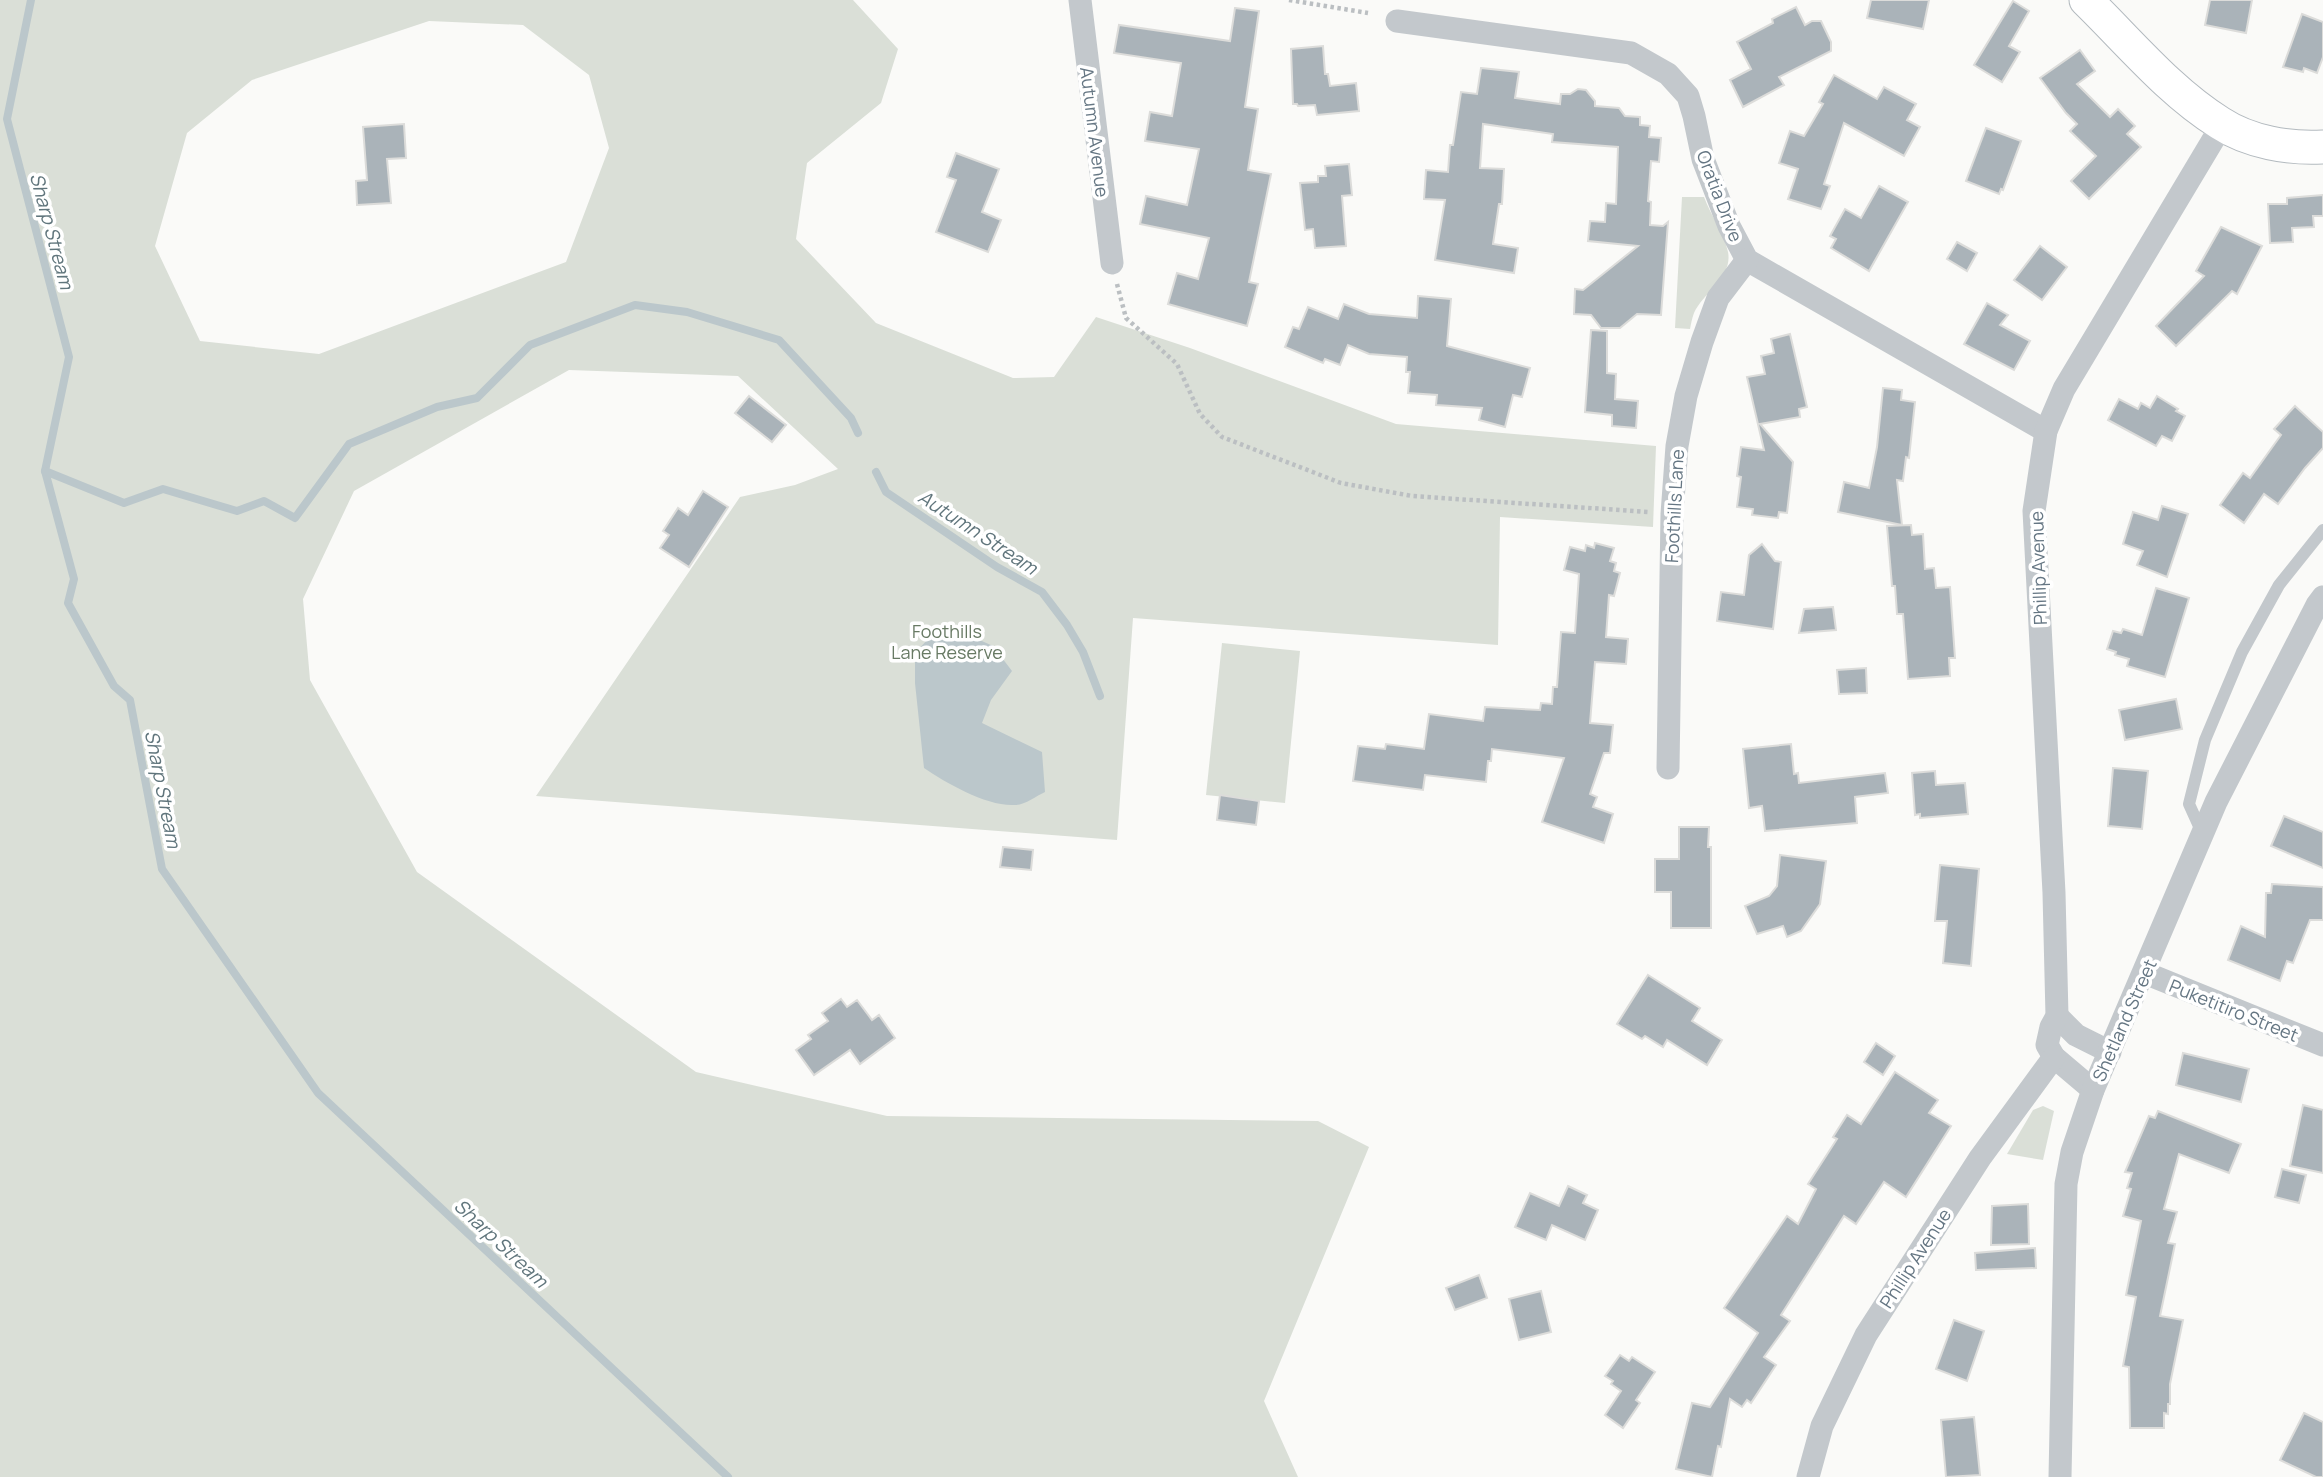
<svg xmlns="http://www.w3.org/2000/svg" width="2323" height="1477" viewBox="0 0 2323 1477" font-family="Manrope,sans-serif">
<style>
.green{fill:#dadfd7;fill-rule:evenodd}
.water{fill:#bbc7cb}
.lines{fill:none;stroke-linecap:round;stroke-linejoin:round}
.stream{stroke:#bbc7cb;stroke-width:8}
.building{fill:#aab3b9;stroke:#dcdcda;stroke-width:2}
.secondary-casing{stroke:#b3babf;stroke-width:35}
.path{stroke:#bbbfc2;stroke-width:4.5;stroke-dasharray:3.5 3.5;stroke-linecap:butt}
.lane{stroke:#c3c8cc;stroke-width:12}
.street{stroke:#c3c8cc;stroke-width:23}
.secondary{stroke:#fff;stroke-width:33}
.labels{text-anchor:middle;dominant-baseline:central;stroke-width:7;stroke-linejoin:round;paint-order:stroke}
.street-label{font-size:18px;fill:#657683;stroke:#fff}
.park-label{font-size:18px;fill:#687a64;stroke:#fff}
.water-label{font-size:19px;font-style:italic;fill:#60757c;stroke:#fff}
</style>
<rect width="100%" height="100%" fill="#fafaf8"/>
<!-- green -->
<g class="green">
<path d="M0,0H853L898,49L881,103L807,163L796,239L876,323L1013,378L1054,377L1096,317L1190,348L1396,424L1656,446L1653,527L1500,517L1498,645L1133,618L1117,840L536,796L740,497L795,485L838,469L738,376L569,370L354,491L303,599L310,680L417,872L696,1072L887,1116L1318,1121L1369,1147L1264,1401L1298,1477H0ZM429,21L523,25L589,75L609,148L566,262L319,354L200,341L155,246L187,133L252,80Z"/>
<path d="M1682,197H1704C1711,216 1724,233 1728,252C1733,277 1703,293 1694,313C1692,318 1691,324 1690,329L1675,328Z"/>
<path d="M1222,643L1300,651L1285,803L1206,795Z"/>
<path d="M2043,1106L2054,1111L2043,1160L2007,1154L2033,1110Z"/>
</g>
<!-- water -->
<path class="water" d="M973,637L993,646L1012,671L991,700L982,723L1042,752L1045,792C1036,796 1025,805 1015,805C988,807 946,783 924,768L915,683V653L929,638Z"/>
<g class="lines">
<!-- stream -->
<g class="stream">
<path d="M31,0L7,119L69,357L45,471L74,579L68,603L114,686L130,700L162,869L318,1093L728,1477"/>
<path d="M45,471L124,503L163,489L237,511L264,501L295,518L349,444L437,407L477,398L530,345L635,305L687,312L779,340L851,418L858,433"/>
<path d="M876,472L886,492L997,567L1042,592L1067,625L1083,652L1100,696"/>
</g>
</g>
<!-- building -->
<g class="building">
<path d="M1871,0H1929L1923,29L1867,18Z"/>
<path d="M2210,0H2252L2246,33L2205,25Z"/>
<path d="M2013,1L2029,11L2009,46L2020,52L2002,82L1974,65Z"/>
<path d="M1796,7L1805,25L1812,21H1821L1831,42V51L1779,77L1784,85L1743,107L1730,80L1751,69L1737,42L1773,23L1772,19Z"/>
<path d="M1235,8L1259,11L1245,107L1258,109L1248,170L1271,174L1249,282L1258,284L1247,326L1168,304L1177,273L1198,279L1209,238L1140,224L1146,196L1187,205L1199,149L1145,141L1150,112L1172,116L1181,63L1114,53L1119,25L1230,41Z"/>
<path d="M2302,14L2323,22V57L2317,73L2304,68L2303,72L2283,67Z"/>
<path d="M1323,46L1325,74H1328L1330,86L1356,83L1359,111L1317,115L1315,105L1298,106L1297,104H1293L1291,49Z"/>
<path d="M2080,50L2095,71L2077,84L2110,117L2118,109L2135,126L2127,134L2141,147L2089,199L2071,181L2096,156L2070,131L2077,124L2066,113L2040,78Z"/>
<path d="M1481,68L1519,72L1515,98L1560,104L1561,94H1570L1578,89L1586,90L1595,101V106L1619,108L1625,116L1640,117V125L1650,126L1649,137L1661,138L1659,162L1651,161L1648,201L1651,202L1650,225L1663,226L1668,222L1661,315L1637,314L1620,328H1601L1591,315L1574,314L1575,289L1583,290L1638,246L1588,241L1590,221L1605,222L1606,203L1616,204L1618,147L1552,142L1553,134L1483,124L1480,168L1504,169L1502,204H1499L1493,244L1518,248L1514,273L1435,260L1445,200L1424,199L1426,170L1448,172L1450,145H1453L1461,92L1477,94Z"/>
<path d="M1834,75L1877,99L1884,87L1916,104L1907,120L1920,127L1904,156L1844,123L1824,184L1830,186L1821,209L1788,199L1798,169L1779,163L1790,131L1804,136L1823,104L1819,102Z"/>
<path d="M404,124L406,158L387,159L391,203L357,205L356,181L367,180L363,127Z"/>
<path d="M1986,128L2021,141L2003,190L2001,189L1999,194L1966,181Z"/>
<path d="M956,153L999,169L982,212L1001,220L988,252L936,232L956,180L947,177Z"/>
<path d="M1349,164L1352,195L1342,196L1346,246L1315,248L1313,229L1305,230L1300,183L1318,182V176H1326L1325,166Z"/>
<path d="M1879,186L1908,202L1869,271L1831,248L1836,239L1830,236L1845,209L1861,218Z"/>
<path d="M2323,195V216H2313L2314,227L2292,228L2293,242L2270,243L2268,204H2287V198Z"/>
<path d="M2221,227L2262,246L2237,294L2232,291L2176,346L2156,326L2204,276L2196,271Z"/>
<path d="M1957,242L1977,253L1967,271L1947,259Z"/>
<path d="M2040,246L2067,267L2042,300L2014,280Z"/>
<path d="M1418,296L1451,299L1447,346L1530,368L1522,397L1513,395L1505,427L1479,420L1482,408L1436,405L1437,395L1408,393L1410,372H1406L1407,357L1369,354L1348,345L1340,365L1325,359L1323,363L1285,347L1293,327L1299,329L1308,307L1338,319L1344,304L1369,314L1417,318Z"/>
<path d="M1987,303L2008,315L2000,325L2030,341L2014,370L1964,344Z"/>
<path d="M1591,330L1607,331V373L1616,374L1615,399L1638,401L1636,428L1612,426V415L1585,412Z"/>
<path d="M1790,334L1807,407L1799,409L1800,417L1760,424L1793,462L1787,513L1779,512L1778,518L1752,515L1753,509L1737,507L1741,477L1737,476L1741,447L1764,450L1747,377L1765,374L1761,356L1774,353L1771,339Z"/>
<path d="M1883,388L1902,390L1901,400L1915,402L1909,458L1906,457L1903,481L1897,480L1902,525L1838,512L1844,482L1869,488L1877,447Z"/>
<path d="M749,396L786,425L772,442L735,413Z"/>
<path d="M2157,396L2178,409L2176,411L2185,416L2172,441L2162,436L2156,446L2108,420L2119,399L2138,409L2141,403L2150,408Z"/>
<path d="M2295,406L2323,432V448L2305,468L2278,504L2264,494L2244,523L2220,505L2243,473L2250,478L2281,435L2274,429Z"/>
<path d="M703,491L728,507L689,567L660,548L669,535L663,531L678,508L688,515Z"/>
<path d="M2162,506L2188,514L2167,577L2137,565L2143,551L2123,544L2133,512L2158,520Z"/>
<path d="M1911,525L1912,535L1923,534L1925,569L1934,568L1936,588L1950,587L1955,658H1949L1950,676L1908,679L1903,614H1897L1895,586H1892L1887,526Z"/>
<path d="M1595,543L1614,548L1610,561L1616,563L1614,571L1620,573L1614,596L1609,595L1606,637L1628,639L1626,664L1595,662L1590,723L1613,725L1610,753H1604L1590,794L1597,797L1593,807L1613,814L1604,843L1542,822L1564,758L1492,749L1491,761H1488L1486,782L1425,775L1423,790L1353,781L1358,746L1385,749L1386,744L1424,749L1429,714L1483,721L1485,707L1540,710L1541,703L1552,704L1553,687H1557L1561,632L1575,633L1579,574L1564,570L1570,547L1585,551L1586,545L1594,548Z"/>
<path d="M1762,544L1775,561L1781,562L1773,629L1717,621L1721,592L1744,595L1749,555Z"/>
<path d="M2156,588L2189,598L2165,677L2127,666L2129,659L2115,655L2116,652L2107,649L2113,631L2121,633L2123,629L2142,635Z"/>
<path d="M1833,607L1836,630L1799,633L1804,609Z"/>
<path d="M1866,668L1867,693L1839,694L1837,670Z"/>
<path d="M2176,699L2182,729L2125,740L2119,710Z"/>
<path d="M1791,744L1794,774L1798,773L1799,783L1885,773L1888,793L1855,797L1857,823L1765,831L1762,806L1749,808L1743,749Z"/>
<path d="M2113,768L2148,771L2142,829L2108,826Z"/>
<path d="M1935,771L1936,785L1965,783L1968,814L1920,818V814L1915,815L1912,773Z"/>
<path d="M1220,795L1259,801L1256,825L1217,820Z"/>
<path d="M2284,816L2323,832V868L2271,846Z"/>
<path d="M1679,827H1709L1708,847H1711V928H1671V892H1655V859H1679Z"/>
<path d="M1003,847L1033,850L1031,870L1000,867Z"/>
<path d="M1780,855L1826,861L1820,904L1801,931L1787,937L1783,926L1757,934L1745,906L1769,896L1777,886Z"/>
<path d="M1940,865L1979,869L1971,966L1943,963L1947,921H1935Z"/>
<path d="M2272,884L2323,887V920H2310L2293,963L2287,961L2280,981L2228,960L2241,926L2265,937L2266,893H2271Z"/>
<path d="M1648,975L1700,1008L1692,1021L1722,1040L1707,1065L1667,1040L1663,1047L1645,1036L1642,1039L1617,1024Z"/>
<path d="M841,999L847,1007L857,1000L872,1020L879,1015L895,1038L860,1064L850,1050L814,1075L796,1050L811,1039L808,1035L828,1021L822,1013Z"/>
<path d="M1876,1043L1895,1056L1883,1075L1864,1062Z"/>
<path d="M2183,1053L2249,1069L2241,1102L2176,1085Z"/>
<path d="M1895,1072L1938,1100L1929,1113L1951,1126L1906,1197L1884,1182L1856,1224L1844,1216L1781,1315L1790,1321L1764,1357L1776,1365L1751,1403L1747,1400L1742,1407L1730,1399L1721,1447L1718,1446L1712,1477L1676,1469L1692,1403L1710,1407L1758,1333L1724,1308L1787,1216L1798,1224L1816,1189L1808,1184L1837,1139L1833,1137L1847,1115L1861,1124Z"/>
<path d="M2303,1105L2323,1110V1173L2290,1166Z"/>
<path d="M2158,1111L2241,1144L2229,1173L2179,1154L2164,1209L2177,1212L2168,1243L2175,1244L2160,1316L2183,1320L2170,1384V1404H2168V1414L2164,1413V1428H2130L2129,1367L2123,1366L2136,1297L2126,1295L2141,1221L2123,1216L2131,1189L2127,1188L2132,1173L2125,1172L2149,1116L2155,1118Z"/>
<path d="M2282,1169L2306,1175L2299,1203L2275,1197Z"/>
<path d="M1568,1186L1587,1195L1583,1203L1598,1210L1585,1240L1552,1225L1546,1240L1515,1227L1530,1193L1559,1206Z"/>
<path d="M2028,1204L2029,1244L1991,1245L1992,1206Z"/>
<path d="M2035,1248L2036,1268L1976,1270L1975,1253Z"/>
<path d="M1479,1275L1487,1298L1455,1310L1446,1288Z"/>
<path d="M1541,1291L1551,1332L1519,1340L1509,1299Z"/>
<path d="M1954,1320L1984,1331L1967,1381L1936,1369Z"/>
<path d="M1620,1355L1629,1361L1632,1357L1655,1372L1636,1400L1640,1403L1623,1428L1605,1415L1621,1391L1611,1384L1613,1381L1605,1376Z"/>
<path d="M2304,1413L2323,1422V1477H2316L2280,1460Z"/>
<path d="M1974,1417L1980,1475L1946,1477L1941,1420Z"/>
</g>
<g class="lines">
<!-- secondary casing -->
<g class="secondary-casing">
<path id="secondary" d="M2086,0C2129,42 2169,91 2220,123C2249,142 2289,149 2323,147"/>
</g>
<!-- path -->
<g class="path">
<path d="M1289,0L1368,13"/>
<path d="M1117,284L1126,318L1177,364L1200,414L1222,437L1341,483L1412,496L1649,512"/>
</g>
<!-- lane -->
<path class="lane" d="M2203,835L2189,804L2205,740L2242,652L2279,585L2323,530"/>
<!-- street -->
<g class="street">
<path d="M1080,0L1112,263"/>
<path d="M1397,21L1631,53L1668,74L1688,96L1694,116L1703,159L1729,226L1747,260L2046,431"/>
<path d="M1668,768L1672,514L1677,446L1686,396L1702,342L1718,298L1747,260"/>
<path d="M2145,973L2323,1045"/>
<path d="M2057,1016L2076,1035L2110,1052"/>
<path d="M2093,1090L2054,1057L2047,1045L2051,1027L2057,1016L2054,893L2034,511L2046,431L2064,389L2222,125"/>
<path d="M1808,1477L1822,1426L1866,1335L1980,1158L2054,1057"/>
<path d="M2060,1477L2066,1184L2072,1152L2093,1090L2216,802L2317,605L2323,597"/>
</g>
<!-- secondary -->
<use href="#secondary" class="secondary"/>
</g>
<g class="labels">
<!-- street labels -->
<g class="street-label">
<text transform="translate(1095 132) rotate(83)">Autumn Avenue</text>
<text transform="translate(1720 196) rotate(69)">Oratia Drive</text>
<text transform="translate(1674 506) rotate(-87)">Foothills Lane</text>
<text transform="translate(2038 568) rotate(-92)">Phillip Avenue</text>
<text transform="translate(2234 1010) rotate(22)">Puketitiro Street</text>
<text transform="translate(2124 1020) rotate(-66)">Shetland Street</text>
<text transform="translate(1915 1258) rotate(-57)">Phillip Avenue</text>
</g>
<!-- park labels -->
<g class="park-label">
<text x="947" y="631">Foothills<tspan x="947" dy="21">Lane Reserve</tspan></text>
</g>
<!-- water labels -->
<g class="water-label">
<text transform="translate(52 231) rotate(75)">Sharp Stream</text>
<text transform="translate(978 532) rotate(33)">Autumn Stream</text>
<text transform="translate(163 789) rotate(79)">Sharp Stream</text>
<text transform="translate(501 1243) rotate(43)">Sharp Stream</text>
</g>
</g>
</svg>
